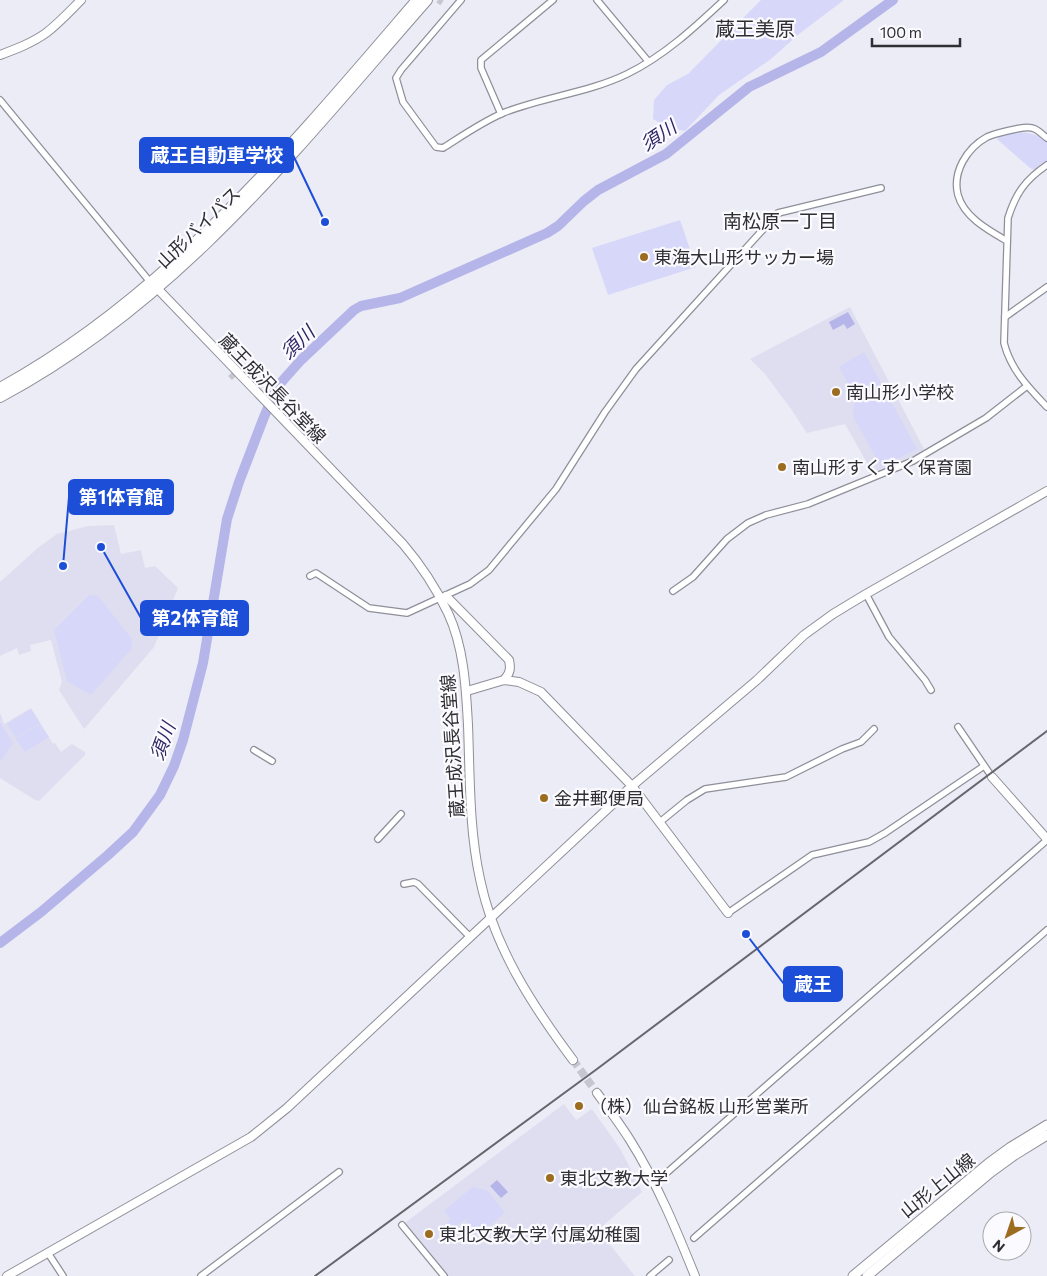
<svg xmlns="http://www.w3.org/2000/svg" width="1047" height="1276" viewBox="0 0 1047 1276" font-family="Commissioner,'Noto Sans JP',sans-serif">
<style>
.built{fill:#dedef0}
.green{fill:#d7d7f9}
.water{fill:#b6b5ea}
.lines{fill:none;stroke-linecap:round;stroke-linejoin:round}
.river{stroke:#b6b5ea;stroke-width:10}
.street-tunnel{stroke:#c6c6d0;stroke-width:5.5;stroke-dasharray:5.5 3;stroke-linecap:butt}
.secondary-tunnel{stroke:#c6c6d0;stroke-width:8;stroke-dasharray:8 4;stroke-linecap:butt}
.street-casing{stroke:#8f8f99;stroke-width:8}
.secondary-casing{stroke:#8f8f99;stroke-width:10}
.primary-casing{stroke:#8f8f99;stroke-width:11}
.highway-casing{stroke:#8f8f99;stroke-width:12}
.street{stroke:#fff;stroke-width:5.5}
.secondary{stroke:#fff;stroke-width:8}
.primary{stroke:#fff;stroke-width:9}
.highway{stroke:#fff;stroke-width:10}
.rail{stroke:#66666c;stroke-width:2}
.poi-dot{fill:#9c6c1f;stroke:#fafaff;stroke-width:2}
.labels{text-anchor:middle;dominant-baseline:central;stroke-width:4.5;stroke-linejoin:round;paint-order:stroke}
.street-label{font-size:18px;fill:#2f2f33;stroke:#fafaff}
.poi-label{font-size:18px;fill:#2f2f33;stroke:#fafaff;text-anchor:start}
.water-label{font-size:19px;font-style:italic;fill:#2f2563;stroke:#fafaff}
.neighbourhood-label{font-size:19px;fill:#2f2f33;stroke:#fafaff}
.quarter-label{font-size:20px;fill:#2f2f33;stroke:#fafaff}
.leader{fill:none;stroke:#1d4ed8;stroke-width:2}
.callout-dot{fill:#1d4ed8;stroke:#fafaff;stroke-width:2}
.callout{fill:#1d4ed8;stroke:#1d4ed8;stroke-width:2}
.callout-label{font-size:19px;text-anchor:middle;font-weight:bold;fill:#fff}
</style>
<rect width="100%" height="100%" fill="#ececf7"/>
<!-- built -->
<g class="built">
<path d="M850,307L924,449L921,453L880,473L871,470L845,424L807,433L791,409L765,374L750,359Z"/>
<path d="M114,525L121,554L141,550L145,568L155,566L178,588L154,647L84,729L59,690L62,682L51,640L30,645L31,651L19,655L17,648L0,656V582L39,547L57,534L88,526Z"/>
<path d="M31,708L53,744L55,743L61,752L72,744L85,752V755L39,801L35,800L0,778V713L4,724Z"/>
<path d="M564,1104L576,1120L592,1109L621,1150L642,1192L598,1230L635,1276H438L442,1273L402,1225Z"/>
</g>
<!-- green -->
<g class="green">
<path d="M761,0H844L799,34L771,59L719,95L685,131L667,127L653,119L654,100L667,85L688,74Z"/>
<path d="M1015,132C1028,132 1037,134 1047,142V161L1035,170L1030,168L997,139L1001,135Z"/>
<path d="M680,220L696,267L608,295L592,248Z"/>
<path d="M864,352L917,449L881,467L853,416L855,397L839,367Z"/>
<path d="M89,595L98,596L132,639V648L91,695L67,681L54,630Z"/>
<path d="M31,709L40,723L16,738L7,724Z"/>
<path d="M0,722L13,743L0,762Z"/>
<path d="M40,724L49,737L25,752L16,739Z"/>
<path d="M473,1187L488,1191L505,1213L478,1235L465,1219L445,1235L440,1228L451,1219L444,1211Z"/>
</g>
<!-- water -->
<g class="water">
<path d="M848,312L855,324L847,329L844,324L833,330L829,322Z"/>
<path d="M497,1180L508,1192L501,1198L490,1186Z"/>
</g>
<g class="lines">
<!-- river -->
<path class="river" d="M0,943L41,912L108,855L133,832L160,795L174,766L183,740L203,663L227,519L239,482L264,417L277,387L301,360L354,310L361,306L400,298L547,233L558,226L584,201L598,190L666,154L749,87L821,52L893,0"/>
<!-- street-tunnel -->
<g class="street-tunnel">
<path d="M438,0L442,3"/>
<path d="M230,378L244,365"/>
</g>
<!-- secondary-tunnel -->
<path class="secondary-tunnel" d="M573,1060L597,1093"/>
<!-- street casing -->
<g class="street-casing">
<g id="street">
<path d="M461,0L401,70L396,78L403,102L436,147L443,148C462,136 482,122 503,113C543,97 588,93 627,74C664,56 694,28 724,0"/>
<path d="M597,0L648,61"/>
<path d="M0,100L151,283"/>
<path d="M501,114L481,68V60L553,0"/>
<path d="M1047,165C1025,180 1016,193 1008,218L1004,343C1011,370 1028,387 1047,407"/>
<path d="M1007,241C988,230 964,217 958,195C952,172 967,148 987,137C996,133 1006,131 1016,129C1022,128 1029,126 1035,129C1039,131 1043,135 1047,138"/>
<path d="M1005,317L1047,287"/>
<path d="M310,576L316,573L369,608L407,613L470,584L489,570L556,489L605,412L636,369L778,213L881,188"/>
<path d="M673,591L693,577L727,539L748,523L766,515L808,504L913,461L986,418L1027,386"/>
<path d="M866,594L889,637L925,680L931,690"/>
<path d="M958,727L992,777"/>
<path d="M254,750L272,761"/>
<path d="M660,822L687,800L705,789L786,777L842,749L861,742L874,729"/>
<path d="M378,839L401,814"/>
<path d="M404,884L414,882L418,884L470,937"/>
<path d="M728,913L812,855L869,842L885,833L984,766"/>
<path d="M663,1176L1047,840"/>
<path d="M402,1225L444,1276"/>
<path d="M694,1238L1047,930"/>
<path d="M48,1253L63,1276"/>
<path d="M201,1276L339,1172"/>
<path d="M650,1276L669,1260"/>
</g>
</g>
<!-- secondary casing -->
<g class="secondary-casing">
<g id="secondary">
<path d="M0,55C16,49 32,43 46,33C59,23 70,11 81,0"/>
<path d="M153,284L403,544C421,565 436,588 448,613C464,647 466,688 468,725C470,776 469,829 480,879C494,947 532,1005 573,1060"/>
<path d="M446,596L509,660C511,669 510,673 504,680"/>
<path d="M467,691L504,680L519,682L541,692L632,786L728,913"/>
<path d="M992,777L1047,839"/>
<path d="M597,1093C608,1108 620,1124 630,1140C657,1183 676,1229 695,1276"/>
<path d="M7,1276L251,1137L287,1108L632,786L757,680L804,635L833,614L866,594L1047,491"/>
</g>
</g>
<!-- primary casing -->
<g class="primary-casing">
<g id="primary">
<path d="M853,1276L989,1163L1011,1147L1047,1125"/>
<path d="M867,1276L991,1172L1013,1156L1047,1135"/>
</g>
</g>
<!-- highway casing -->
<g class="highway-casing">
<g id="highway">
<path d="M0,388C168,296 294,143 417,0"/>
<path d="M0,397C178,302 297,148 427,0"/>
</g>
</g>
<!-- street -->
<use href="#street" class="street"/>
<!-- secondary -->
<use href="#secondary" class="secondary"/>
<!-- primary -->
<use href="#primary" class="primary"/>
<!-- highway -->
<use href="#highway" class="highway"/>
<!-- rail -->
<path class="rail" d="M315,1276L597,1069L1047,731"/>
</g>
<!-- markers -->
<g class="poi-dot">
<circle cx="644" cy="257" r="5"/>
<circle cx="836" cy="392" r="5"/>
<circle cx="782" cy="467" r="5"/>
<circle cx="544" cy="798" r="5"/>
<circle cx="579" cy="1106" r="5"/>
<circle cx="550" cy="1178" r="5"/>
<circle cx="429" cy="1234" r="5"/>
</g>
<g class="labels">
<!-- street labels -->
<g class="street-label">
<text transform="translate(198 227) rotate(-44)">山形バイパス</text>
<text transform="translate(273 388) rotate(46)">蔵王成沢長谷堂線</text>
<text transform="translate(452 746) rotate(-94)">蔵王成沢長谷堂線</text>
<text transform="translate(937 1185) rotate(-39)">山形上山線</text>
</g>
<!-- poi labels -->
<g class="poi-label">
<text x="654" y="257">東海大山形サッカー場</text>
<text x="846" y="392">南山形小学校</text>
<text x="792" y="467">南山形すくすく保育園</text>
<text x="554" y="798">金井郵便局</text>
<text x="589" y="1106">（株）仙台銘板 山形営業所</text>
<text x="560" y="1178">東北文教大学</text>
<text x="439" y="1234">東北文教大学 付属幼稚園</text>
</g>
<!-- water labels -->
<g class="water-label">
<text transform="translate(658 135) rotate(-34)">須川</text>
<text transform="translate(297 342) rotate(-44)">須川</text>
<text transform="translate(162 741) rotate(-70)">須川</text>
</g>
<!-- neighbourhood labels -->
<g class="neighbourhood-label">
<text x="780" y="220">南松原一丁目</text>
</g>
<!-- quarter labels -->
<g class="quarter-label">
<text x="755" y="28">蔵王美原</text>
</g>
</g>
<!-- callouts -->
<path class="leader" d="M325 222L293 155M63 566L69 497M101 547L141 618M746 934L784 984"/>
<g class="callout-dot">
<circle cx="325" cy="222" r="5"/>
<circle cx="63" cy="566" r="5"/>
<circle cx="101" cy="547" r="5"/>
<circle cx="746" cy="934" r="5"/>
</g>
<g class="callout">
<rect x="140" y="138" width="153" height="34" rx="5"/>
<rect x="69" y="480" width="104" height="34" rx="5"/>
<rect x="141" y="601" width="107" height="34" rx="5"/>
<rect x="784" y="967" width="58" height="34" rx="5"/>
</g>
<g class="callout-label">
<text x="217" y="162">蔵王自動車学校</text>
<text x="121" y="504">第1体育館</text>
<text x="195" y="625">第2体育館</text>
<text x="813" y="991">蔵王</text>
</g>
<!-- north arrow -->
<g transform="translate(1007 1236) rotate(220)"><circle r="24" fill="#fafaff" stroke="#a9a9ad"/>
<path d="M0-4L9 19L0 12L-9 19Z" fill="#9c6c1f"/>
<text y="-8" font-size="14" font-weight="bold" text-anchor="middle" fill="#2f2f33">N</text>
</g>
<!-- scale -->
<path d="M872 38v8h88v-8" fill="none" stroke="#2f2f33" stroke-width="2.5"/>
<text x="880" y="38" font-size="15" fill="#2f2f33" stroke="#fafaff" stroke-width="4" paint-order="stroke">100 m</text>
</svg>
